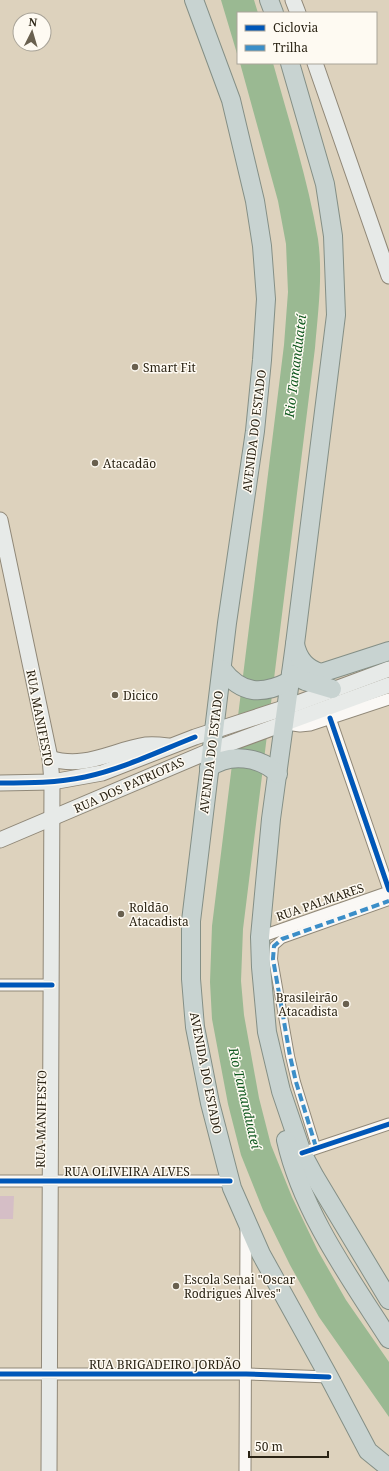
<svg xmlns="http://www.w3.org/2000/svg" width="389" height="1471" viewBox="0 0 389 1471" font-family="'Noto Serif',serif">
<style>
.green{fill:#d5bec6}
.water{fill:#9ab992}
.lines{fill:none;stroke-linecap:round;stroke-linejoin:round}
.pedestrian-casing{stroke:#908878;stroke-width:10}
.minor-casing{stroke:#908878;stroke-width:13}
.secondary-casing{stroke:#908878;stroke-width:17}
.trunk-casing{stroke:#848f86;stroke-width:20}
.pedestrian{stroke:#faf8f5;stroke-width:8}
.minor{stroke:#faf8f5;stroke-width:11}
.secondary{stroke:#e7eae8;stroke-width:15}
.trunk{stroke:#c8d3d1;stroke-width:18}
.quiet{stroke:#3b8ec8;stroke-width:4;stroke-dasharray:8 4;stroke-linecap:butt}
.cycleway-casing{stroke:#fefaf2;stroke-width:8}
.cycleway{stroke:#0057b8;stroke-width:5}
.poi-dot{fill:#69604f;stroke:#fefaf2;stroke-width:1.5}
.labels{text-anchor:middle;dominant-baseline:central;stroke-width:3;stroke-linejoin:round;paint-order:stroke}
.poi-label{font-size:12px;fill:#2a2314;stroke:#fefaf2;text-anchor:start}
.street-label{font-size:12px;fill:#2a2314;stroke:#fefaf2}
.water-label{font-size:13px;font-style:italic;fill:#0f581e;stroke:#fefaf2}
</style>
<rect width="100%" height="100%" fill="#ddd2bd"/>
<!-- green -->
<path class="green" d="M0,1196H14L13,1219H0Z"/>
<!-- water -->
<g class="water">
<path d="M221,0H254L258,13H238V57Z"/>
<path d="M240,63H273C289,121 308,180 318,239C323,275 318,312 315,348L243,929L241,981L244,1015L259,1098L271,1145L292,1197L318,1251L346,1300L389,1362V1417L319,1317L290,1265L263,1210L241,1155L228,1104L212,1019L210,982L212,926L284,345L288,292L286,244L278,201Z"/>
</g>
<g class="lines">
<!-- pedestrian casing -->
<g class="pedestrian-casing">
<path id="pedestrian" d="M316,1147L296,1082L290,1056L273,959L274,946L282,939L389,901"/>
</g>
<!-- minor casing -->
<g class="minor-casing">
<g id="minor">
<path d="M330,718L389,890"/>
<path d="M286,724L300,726L310,725L389,699"/>
<path d="M260,937L389,892"/>
<path d="M0,985H52"/>
<path d="M302,1153L389,1124"/>
<path d="M0,1181H230"/>
<path d="M0,1374H246L329,1377"/>
<path d="M245,1471L246,1227"/>
</g>
</g>
<!-- secondary casing -->
<g class="secondary-casing">
<g id="secondary">
<path d="M293,0L298,13"/>
<path d="M315,63L389,276"/>
<path d="M0,520L50,758L52,782L49,1471"/>
<path d="M50,758C84,770 113,750 146,745C153,744 161,745 168,746"/>
<path d="M0,783L52,782L102,773L195,737L287,707L389,669"/>
<path d="M0,840L212,750L389,685"/>
</g>
</g>
<!-- trunk casing -->
<g class="trunk-casing">
<g id="trunk">
<path d="M194,0L231,100L255,201L262,246L266,299L262,360L255,431L227,623L191,921V979L195,1027L210,1103L232,1188L261,1254L329,1377L368,1451L389,1468"/>
<path d="M269,0L274,13"/>
<path d="M290,63L325,184L333,236L336,315L295,644L271,819L260,937L261,967L267,1032L281,1091L302,1153L315,1177L389,1300"/>
<path d="M295,644C298,659 306,669 321,673L389,651"/>
<path d="M222,669C242,695 262,695 290,681"/>
<path d="M291,674L305,681L332,689"/>
<path d="M209,768C230,752 260,757 278,774"/>
<path d="M286,1140C302,1212 350,1278 389,1339"/>
</g>
</g>
<!-- pedestrian -->
<use href="#pedestrian" class="pedestrian"/>
<!-- minor -->
<use href="#minor" class="minor"/>
<!-- secondary -->
<use href="#secondary" class="secondary"/>
<!-- trunk -->
<use href="#trunk" class="trunk"/>
<!-- quiet -->
<path class="quiet" d="M316,1147L296,1082L290,1056L273,959L274,946L282,939L389,901"/>
<!-- cycleway casing -->
<g class="cycleway-casing">
<g id="cycleway">
<path d="M330,718L389,890"/>
<path d="M0,783C29,783 57,783 85,777C123,769 159,751 195,737"/>
<path d="M0,985H52"/>
<path d="M302,1153L389,1124"/>
<path d="M0,1181H230"/>
<path d="M0,1374H246L329,1377"/>
</g>
</g>
<!-- cycleway -->
<use href="#cycleway" class="cycleway"/>
</g>
<!-- markers -->
<g class="poi-dot">
<circle cx="135" cy="367" r="4"/>
<circle cx="95" cy="463" r="4"/>
<circle cx="115" cy="695" r="4"/>
<circle cx="121" cy="914" r="4"/>
<circle cx="346" cy="1004" r="4"/>
<circle cx="176" cy="1286" r="4"/>
</g>
<g class="labels">
<!-- poi labels -->
<g class="poi-label">
<text x="143" y="367">Smart Fit</text>
<text x="103" y="463">Atacadão</text>
<text x="123" y="695">Dicico</text>
<text x="129" y="907">Roldão<tspan x="129" dy="14">Atacadista</tspan></text>
<text x="338" y="997" text-anchor="end">Brasileirão<tspan x="338" dy="14">Atacadista</tspan></text>
<text x="184" y="1279">Escola Senai "Oscar<tspan x="184" dy="14">Rodrigues Alves"</tspan></text>
</g>
<!-- street labels -->
<g class="street-label">
<text transform="translate(254 431) rotate(-83)">AVENIDA DO ESTADO</text>
<text transform="translate(40 718) rotate(79)">RUA MANIFESTO</text>
<text transform="translate(211 752) rotate(-83)">AVENIDA DO ESTADO</text>
<text transform="translate(129 785) rotate(-24)">RUA DOS PATRIOTAS</text>
<text transform="translate(320 902) rotate(-19)">RUA PALMARES</text>
<text transform="translate(206 1073) rotate(79)">AVENIDA DO ESTADO</text>
<text transform="translate(41 1119) rotate(-89)">RUA MANIFESTO</text>
<text x="127" y="1171">RUA OLIVEIRA ALVES</text>
<text x="165" y="1364">RUA BRIGADEIRO JORDÃO</text>
</g>
<!-- water labels -->
<g class="water-label">
<text transform="translate(295 366) rotate(-83)">Rio Tamanduateí</text>
<text transform="translate(245 1098) rotate(77)">Rio Tamanduateí</text>
</g>
</g>
<!-- legend -->
<rect x="237" y="12" width="140" height="52" fill="#fefaf2" stroke="#a9a499"/>
<rect x="245" y="25" width="20" height="6" fill="#0057b8" stroke="#a9a499"/>
<text x="273" y="32" font-size="12" fill="#2a2314">Ciclovia</text>
<rect x="245" y="45" width="20" height="6" fill="#3b8ec8" stroke="#a9a499"/>
<text x="273" y="52" font-size="12" fill="#2a2314">Trilha</text>
<!-- north arrow -->
<g transform="translate(32 32) rotate(5)"><circle r="19" fill="#fefaf2" stroke="#a9a499"/>
<path d="M0-3L7 15L0 10L-7 15Z" fill="#69604f"/>
<text y="-6" font-size="11" font-weight="bold" text-anchor="middle" fill="#2a2314">N</text>
</g>
<!-- scale -->
<path d="M249 1451v6h79v-6" fill="none" stroke="#2a2314" stroke-width="2"/>
<text x="255" y="1451" font-size="12" fill="#2a2314" stroke="#fefaf2" stroke-width="3" paint-order="stroke">50 m</text>
</svg>
